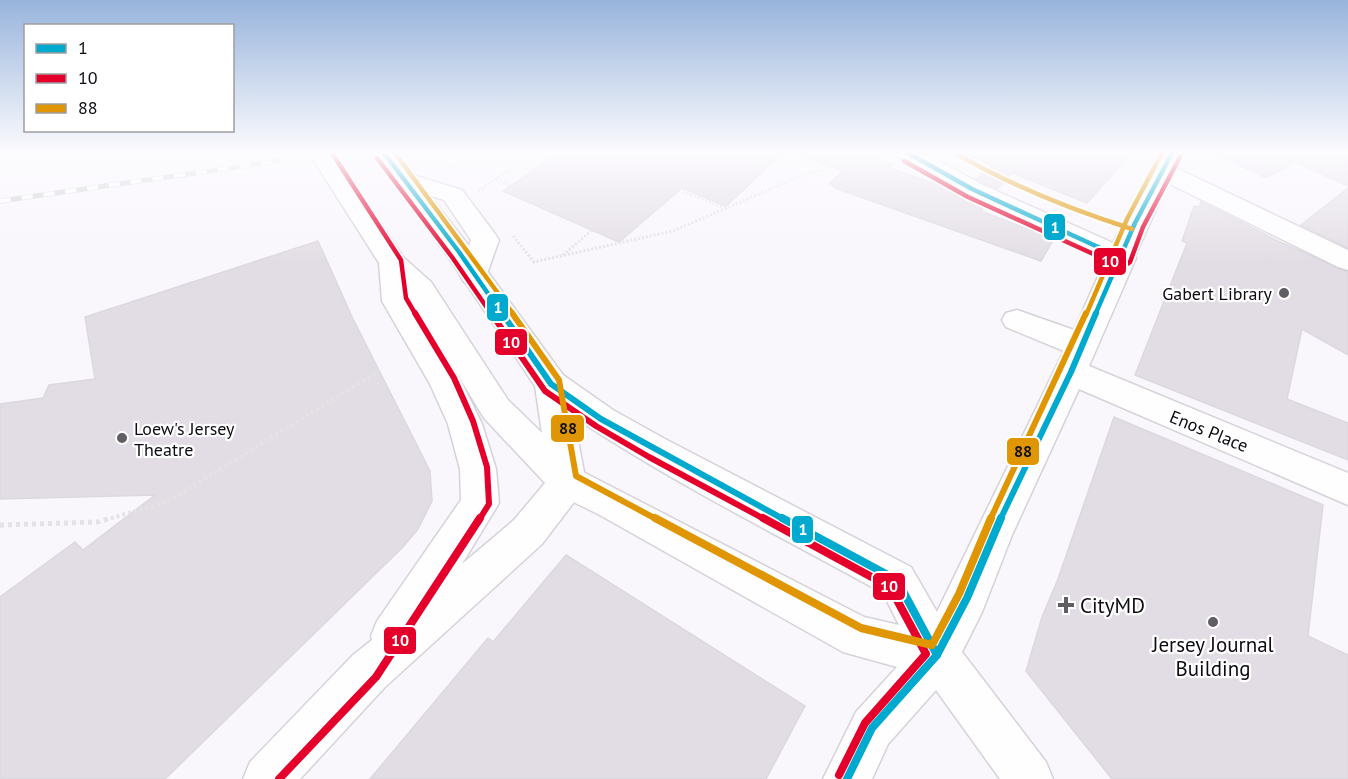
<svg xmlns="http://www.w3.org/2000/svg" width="1348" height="779" viewBox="0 0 1348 779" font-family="'PT Sans',sans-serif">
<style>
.building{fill:#e2dde4;stroke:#dcd8df;stroke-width:1.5}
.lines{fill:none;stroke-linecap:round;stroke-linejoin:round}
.minor-casing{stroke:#d5d2d9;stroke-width:3}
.major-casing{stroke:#d5d2d9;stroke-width:3}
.path-far2{stroke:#e3e2e4;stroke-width:3;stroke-dasharray:2 2;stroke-linecap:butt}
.path-far1{stroke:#e3e2e4;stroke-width:4;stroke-dasharray:3 3;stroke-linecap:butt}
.path{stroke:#e3e2e4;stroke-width:5;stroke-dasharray:4 4;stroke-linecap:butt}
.minor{fill:#fefeff;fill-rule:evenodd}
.major{fill:#fefeff;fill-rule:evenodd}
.rail-casing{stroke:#cccbcc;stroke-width:5}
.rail{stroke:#fff;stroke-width:4;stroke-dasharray:11;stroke-linecap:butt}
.bus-1-far2-casing{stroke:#fff;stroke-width:8}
.bus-1-far1-casing{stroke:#fff;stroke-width:10}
.bus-1-casing{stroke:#fff;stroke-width:12}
.bus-2-far2-casing{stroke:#fff;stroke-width:8}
.bus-2-far1-casing{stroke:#fff;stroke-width:10}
.bus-2-casing{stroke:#fff;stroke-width:12}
.bus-3-far2-casing{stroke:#fff;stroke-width:8}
.bus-3-far1-casing{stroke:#fff;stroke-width:10}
.bus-3-casing{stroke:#fff;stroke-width:12}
.bus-1-far2{stroke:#00a9ce;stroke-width:4.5}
.bus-1-far1{stroke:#00a9ce;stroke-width:6}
.bus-1{stroke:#00a9ce;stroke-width:8}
.bus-2-far2{stroke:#e4002b;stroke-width:4.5}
.bus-2-far1{stroke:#e4002b;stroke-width:6}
.bus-2{stroke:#e4002b;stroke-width:8}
.bus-3-far2{stroke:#e09602;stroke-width:4.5}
.bus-3-far1{stroke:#e09602;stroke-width:6}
.bus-3{stroke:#e09602;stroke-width:8}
.poi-dot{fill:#605d63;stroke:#fff;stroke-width:2}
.labels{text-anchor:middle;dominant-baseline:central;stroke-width:4.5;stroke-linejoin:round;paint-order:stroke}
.poi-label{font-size:18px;fill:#0e0a11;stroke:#fff;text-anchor:end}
.street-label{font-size:18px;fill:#0e0a11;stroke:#fff}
.near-poi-label{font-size:21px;fill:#0e0a11;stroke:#fff;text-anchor:start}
.line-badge{stroke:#fff;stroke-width:2}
.badge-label{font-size:16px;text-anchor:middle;font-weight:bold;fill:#fff}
.pale-badge-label{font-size:16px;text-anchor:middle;font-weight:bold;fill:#111}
</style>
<rect width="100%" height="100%" fill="#f9f6fc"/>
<!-- building -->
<g class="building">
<path d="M558,153H783L726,206L682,188L619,242L503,191Z"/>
<path d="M803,153H859L892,164L889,168L948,188L984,207L981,211L1054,239L1041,261L838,189L829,184L843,171L802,157Z"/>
<path d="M963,153H1075L1091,159L1094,153H1132L1087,203L1012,173L998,189L976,179L991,165Z"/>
<path d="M1213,153H1348V186L1295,162L1266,178Z"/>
<path d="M1348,188V248L1301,225Z"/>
<path d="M1201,202L1280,242L1348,272V355L1302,329L1287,399L1348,423V460L1135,375L1187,243L1182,241L1194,206L1199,207Z"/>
<path d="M318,241L353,319L430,471L432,501L418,529L403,547L165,779H0V597L75,542L83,550L155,495L0,499V404L43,398L49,385L95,379L85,317Z"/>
<path d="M1114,417L1323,505L1308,636L1348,655V779H1112L1026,671L1042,617L1058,579Z"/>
<path d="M566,555L805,706L766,779H370L488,638L493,642Z"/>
</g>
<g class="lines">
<!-- minor casing -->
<g class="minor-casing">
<g id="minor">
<path d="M896,153H925L981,184L1113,243L1160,153H1184L1176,168L1348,250V270L1338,267L1168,183L1135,256L1136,258L1089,366L1348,473V505L1079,389L1012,535L982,612L962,652L1046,762L1053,779H1000L936,690L888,744L872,779H823L856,712L897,667L843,652L598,514L555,493L550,482L555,471L568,467L581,471L864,617L899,625L883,593C767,529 647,470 539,393L535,384L539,375L551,372L563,375L613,410L665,439L911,567L937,612L1064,351L1006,327L1002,320L1006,313L1017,310L1074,330L1105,261L963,194L900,158Z"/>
<path d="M406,173L462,190L495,234L499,240L484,282L474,284L464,282L460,275L471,240L444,200L397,185L394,180L397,175Z"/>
</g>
</g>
<!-- major casing -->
<g class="major-casing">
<path id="major" d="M309,153H333L403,257L431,282L508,400L542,433L535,386L449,258L372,153H396L469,246L563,375L567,384L586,482L581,493L542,544L385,687L300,779H243L250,762L353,655L372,640L371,636L377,621L461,500L460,469L448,424L430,384L382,301L379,263ZM411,297L484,418L545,483L514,520L462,564L499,503L496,469L482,424L462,383Z"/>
</g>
<!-- path-far2 -->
<g class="path-far2">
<path d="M419,153L453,169"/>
<path d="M503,153L522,161"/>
<path d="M521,153L529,156"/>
<path d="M0,165L94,153"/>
<path d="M496,179L510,185"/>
<path d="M679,190L726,208"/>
<path d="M478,191L535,153"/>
<path d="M513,236L534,262L673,231L796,178L847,162L861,153"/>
<path d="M563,255L592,230"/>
</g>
<!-- path-far1 -->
<path class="path-far1" d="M105,520L169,501L379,371"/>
<!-- path -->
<path class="path" d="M0,525L98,522L110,518"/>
<!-- minor -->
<use href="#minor" class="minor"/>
<!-- major -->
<use href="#major" class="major"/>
<!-- rail casing -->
<g class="rail-casing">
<path id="rail" d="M0,201L278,161"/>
</g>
<!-- rail -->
<use href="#rail" class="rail"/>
<!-- bus-1-far2 casing -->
<g class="bus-1-far2-casing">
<g id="bus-1-far2">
<path d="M384,153L459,252L503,315"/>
<path d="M908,153L972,189L1122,258"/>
<path d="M1095,315L1135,223L1172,153"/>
</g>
</g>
<!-- bus-1-far1 casing -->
<g class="bus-1-far1-casing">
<g id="bus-1-far1">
<path d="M502,313L551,384L601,419L785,520"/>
<path d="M1000,520L1071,372L1096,313"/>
</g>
</g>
<!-- bus-1 casing -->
<g class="bus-1-casing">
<g id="bus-1">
<path d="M782,518L897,580L937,655"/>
<path d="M847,779L872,728L937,655L967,598L1001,518"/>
</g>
</g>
<!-- bus-2-far2 casing -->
<g class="bus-2-far2-casing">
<g id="bus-2-far2">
<path d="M332,153L401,260L406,298L416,315"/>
<path d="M377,158L452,257L492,315"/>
<path d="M904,161L968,197L1122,267L1130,262L1143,227L1180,157"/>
</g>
</g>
<!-- bus-2-far1 casing -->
<g class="bus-2-far1-casing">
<g id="bus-2-far1">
<path d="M415,313L454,378L473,421L487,467L489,504L479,520"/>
<path d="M491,313L545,391L596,426L649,457L766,520"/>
</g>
</g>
<!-- bus-2 casing -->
<g class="bus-2-casing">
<g id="bus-2">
<path d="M763,518L890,587L926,654L865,723L839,775"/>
<path d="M279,779L376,677L480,518"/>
</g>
</g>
<!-- bus-3-far2 casing -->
<g class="bus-3-far2-casing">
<g id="bus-3-far2">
<path d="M395,153L514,315"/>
<path d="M955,153C1010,185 1072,210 1132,229"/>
<path d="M1086,315L1127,219L1162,153"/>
</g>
</g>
<!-- bus-3-far1 casing -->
<g class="bus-3-far1-casing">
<g id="bus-3-far1">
<path d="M512,313L559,380L576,476L658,520"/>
<path d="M990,520L1086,313"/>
</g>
</g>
<!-- bus-3 casing -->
<g class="bus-3-casing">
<path id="bus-3" d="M655,518L861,628L932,645L959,594L991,518"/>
</g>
<!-- bus-1-far2 -->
<use href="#bus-1-far2" class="bus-1-far2"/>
<!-- bus-1-far1 -->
<use href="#bus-1-far1" class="bus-1-far1"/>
<!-- bus-1 -->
<use href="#bus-1" class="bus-1"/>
<!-- bus-2-far2 -->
<use href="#bus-2-far2" class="bus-2-far2"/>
<!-- bus-2-far1 -->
<use href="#bus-2-far1" class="bus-2-far1"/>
<!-- bus-2 -->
<use href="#bus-2" class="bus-2"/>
<!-- bus-3-far2 -->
<use href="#bus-3-far2" class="bus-3-far2"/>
<!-- bus-3-far1 -->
<use href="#bus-3-far1" class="bus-3-far1"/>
<!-- bus-3 -->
<use href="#bus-3" class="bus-3"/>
</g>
<!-- sky -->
<linearGradient id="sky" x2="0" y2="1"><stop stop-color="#98b4dc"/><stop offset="0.58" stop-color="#fcfbfe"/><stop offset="1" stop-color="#fcfbfe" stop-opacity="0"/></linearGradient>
<rect width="1348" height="262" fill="url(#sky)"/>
<!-- markers -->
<g class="poi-dot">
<circle cx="1284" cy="293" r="6"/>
<circle cx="122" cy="438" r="6"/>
<path d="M1063 596h6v6h6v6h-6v6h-6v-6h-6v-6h6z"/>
<circle cx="1213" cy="622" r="6"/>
</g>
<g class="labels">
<!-- poi labels -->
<g class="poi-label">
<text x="1272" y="293">Gabert Library</text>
<text x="134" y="428" text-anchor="start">Loew's Jersey<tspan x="134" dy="21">Theatre</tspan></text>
</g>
<!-- street labels -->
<g class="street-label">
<text transform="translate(1209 431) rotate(22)">Enos Place</text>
</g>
<!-- near-poi labels -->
<g class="near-poi-label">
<text x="1080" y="605">CityMD</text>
<text x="1213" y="644" text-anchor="middle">Jersey Journal<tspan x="1213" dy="24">Building</tspan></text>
</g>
</g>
<g class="line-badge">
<rect x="1043" y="213" width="23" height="28" rx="6" fill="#00a9ce"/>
<rect x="1093" y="247" width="34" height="29" rx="6" fill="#e4002b"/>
<rect x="486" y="293" width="23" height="29" rx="6" fill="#00a9ce"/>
<rect x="494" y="328" width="34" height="28" rx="6" fill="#e4002b"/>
<rect x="550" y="414" width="35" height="29" rx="6" fill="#e09602"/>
<rect x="1006" y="437" width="34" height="29" rx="6" fill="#e09602"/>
<rect x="791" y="515" width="23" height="29" rx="6" fill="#00a9ce"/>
<rect x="872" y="572" width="34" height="29" rx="6" fill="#e4002b"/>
<rect x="383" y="626" width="34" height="29" rx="6" fill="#e4002b"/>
</g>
<g class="badge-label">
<text x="1055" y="233">1</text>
<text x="1110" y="267">10</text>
<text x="498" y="313">1</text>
<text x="511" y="348">10</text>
<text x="803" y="535">1</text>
<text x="889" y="592">10</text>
<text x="400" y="646">10</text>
</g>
<g class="pale-badge-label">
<text x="568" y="434">88</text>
<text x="1023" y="457">88</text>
</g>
<!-- legend -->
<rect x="24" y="24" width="210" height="108" fill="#ffffff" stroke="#9f9da0" stroke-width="1.5"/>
<rect x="36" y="44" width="30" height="9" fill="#00a9ce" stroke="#9f9da0" stroke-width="1.5"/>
<text x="78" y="54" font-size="18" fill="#0e0a11">1</text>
<rect x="36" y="74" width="30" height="9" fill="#e4002b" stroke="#9f9da0" stroke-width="1.5"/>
<text x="78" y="84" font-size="18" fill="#0e0a11">10</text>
<rect x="36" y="104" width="30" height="9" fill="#e09602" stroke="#9f9da0" stroke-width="1.5"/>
<text x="78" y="114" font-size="18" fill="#0e0a11">88</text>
</svg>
